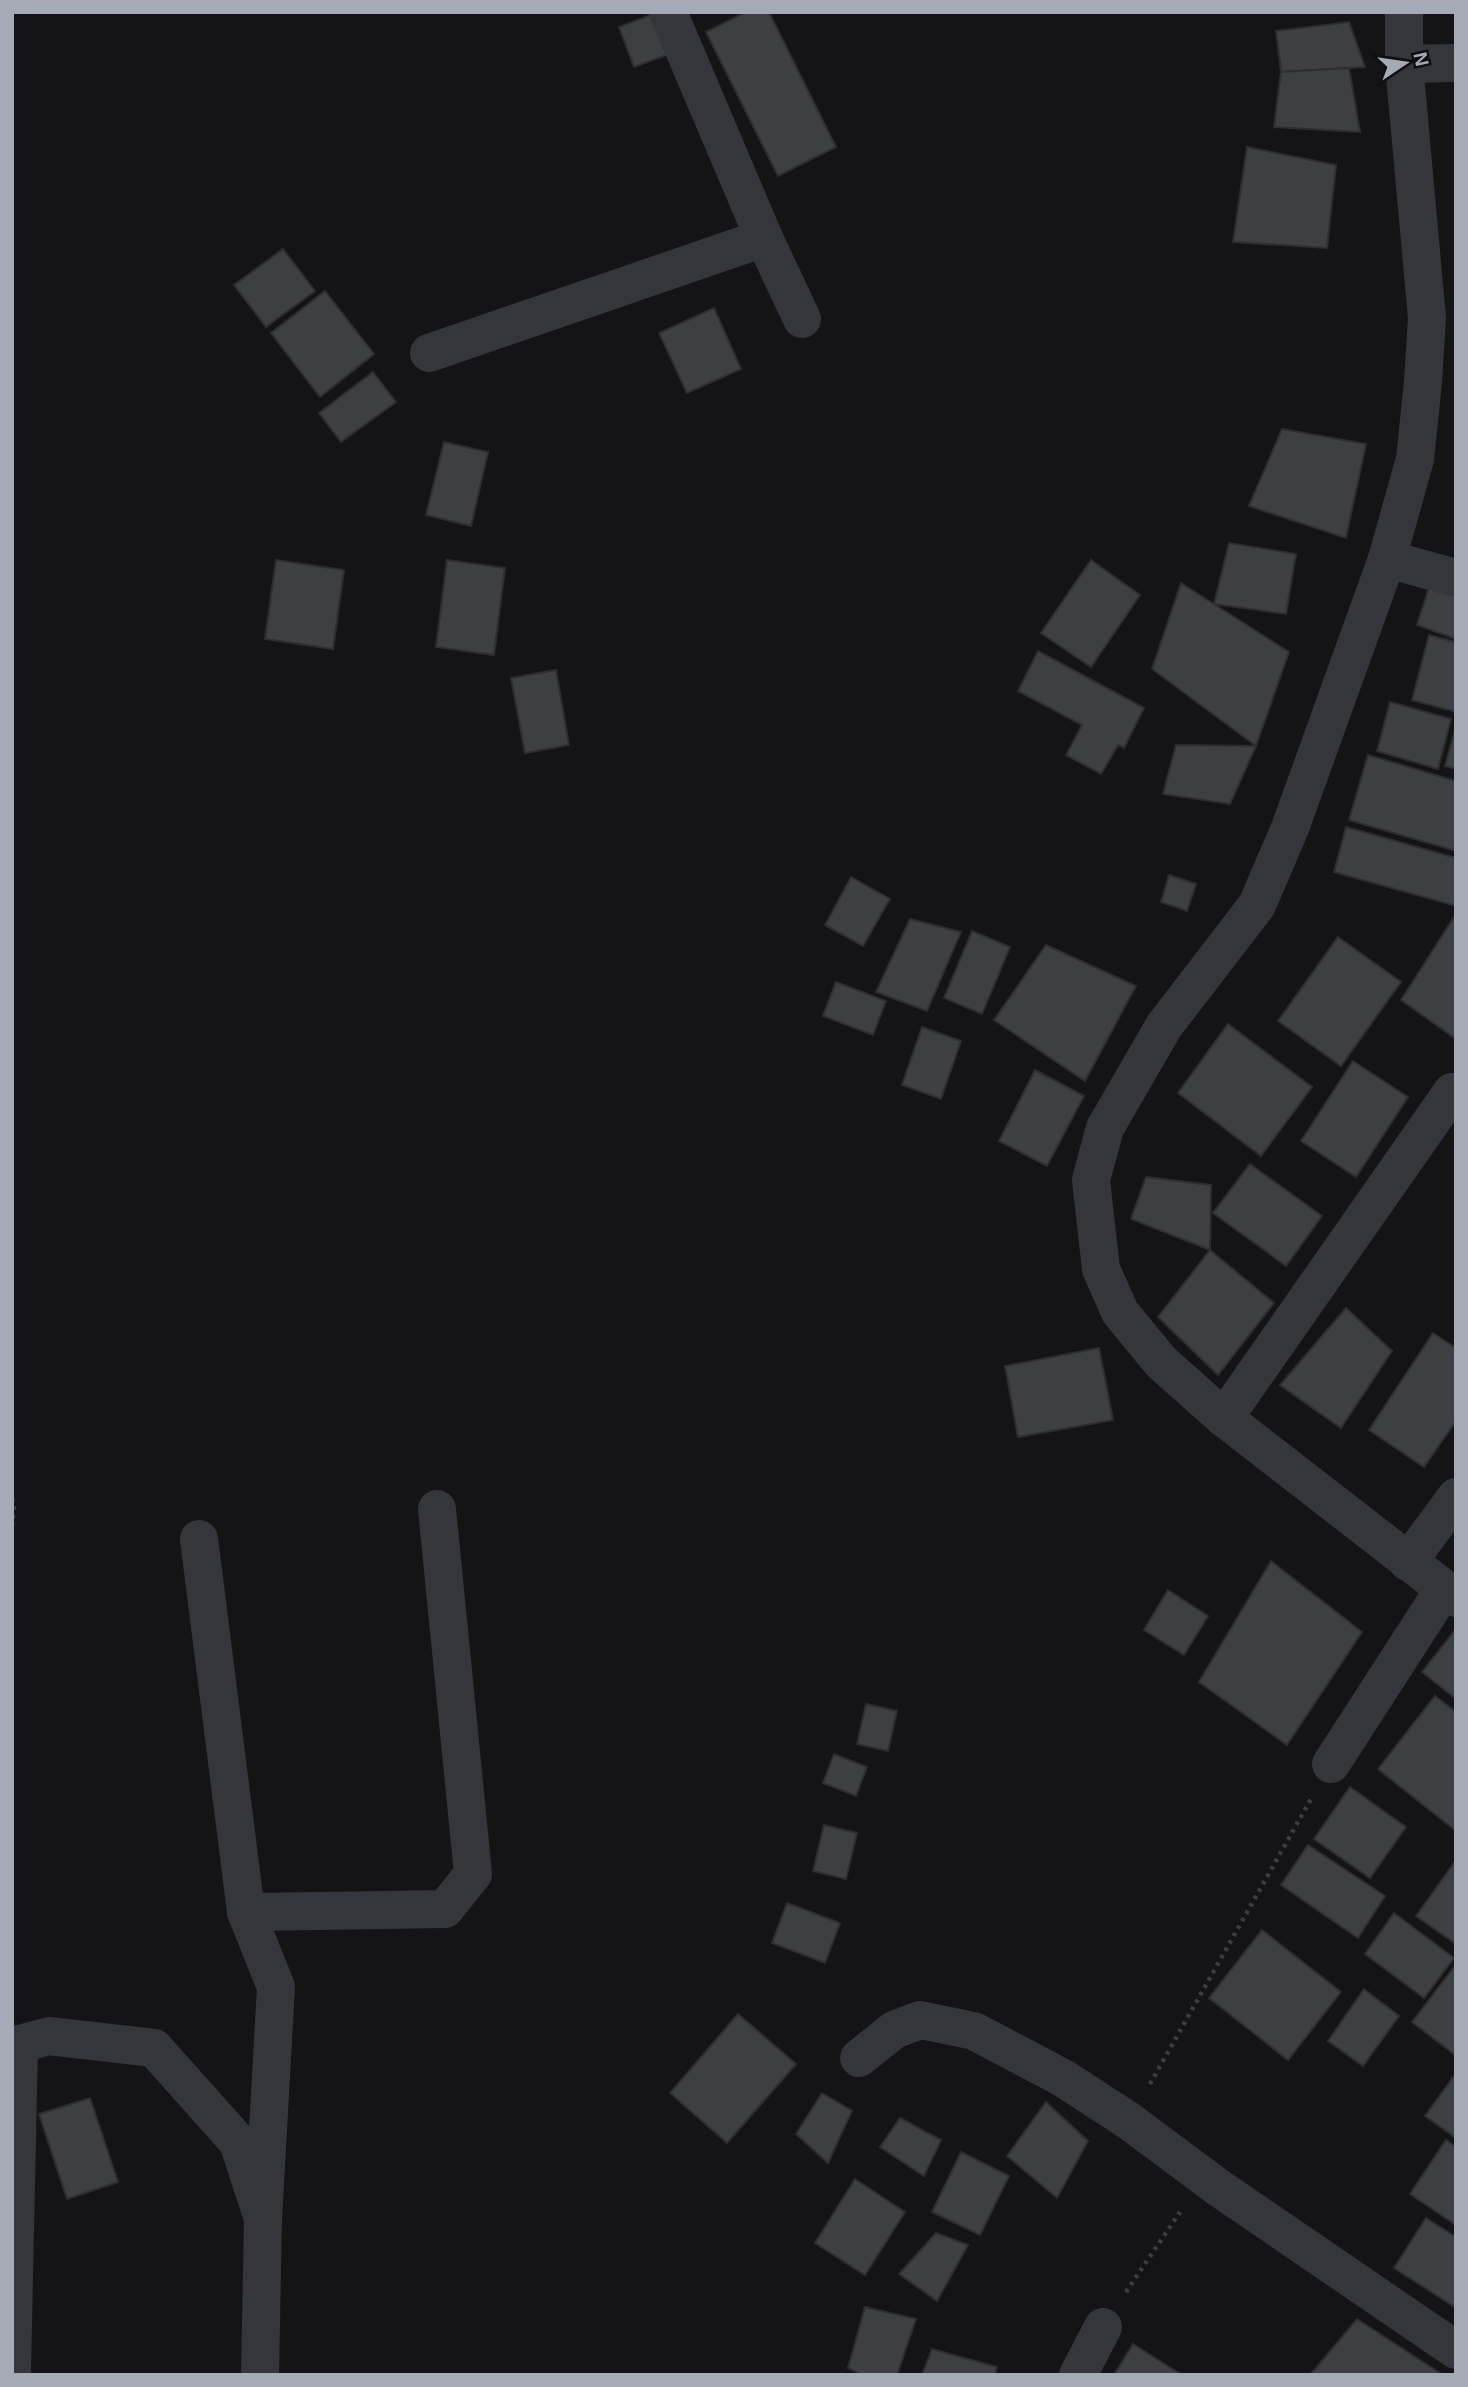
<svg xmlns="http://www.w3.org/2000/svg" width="1468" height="2387" viewBox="0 0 1468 2387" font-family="Helvetica,sans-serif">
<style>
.building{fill:#3e3f43;stroke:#2e2e32;stroke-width:2}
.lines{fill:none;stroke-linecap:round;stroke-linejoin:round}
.path{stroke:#3b3d42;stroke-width:4.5;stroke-dasharray:3.5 5;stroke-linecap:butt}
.minor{stroke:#35363b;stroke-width:38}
</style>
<rect width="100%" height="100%" fill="#141416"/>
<!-- building -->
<g class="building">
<path d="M746,12H769L836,147L778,176L706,32Z"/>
<path d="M656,13L672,53L634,67L619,27Z"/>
<path d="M1349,22L1365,67L1281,72L1276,31Z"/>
<path d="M1349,68L1360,132L1274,127L1281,72Z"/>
<path d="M1247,147L1336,165L1327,248L1233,242Z"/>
<path d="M283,249L315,291L266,327L234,285Z"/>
<path d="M325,291L374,354L320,397L271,333Z"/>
<path d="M714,308L741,369L687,393L659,333Z"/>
<path d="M373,372L396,402L341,442L319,413Z"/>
<path d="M1282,429L1366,444L1346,538L1249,506Z"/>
<path d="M444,442L488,452L471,526L426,515Z"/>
<path d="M1229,543L1296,554L1286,614L1214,604Z"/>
<path d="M276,560L344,570L333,649L265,639Z"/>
<path d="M447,560L505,568L494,655L436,647Z"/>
<path d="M1091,560L1140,595L1091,667L1041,633Z"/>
<path d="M1432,578L1456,586V639L1417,625Z"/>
<path d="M1181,583L1289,652L1256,746L1152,669Z"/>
<path d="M1429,635L1456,642V712L1412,700Z"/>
<path d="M1038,651L1144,708L1124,748L1118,745L1101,774L1066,755L1082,725L1018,691Z"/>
<path d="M556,670L569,745L525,753L511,678Z"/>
<path d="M1390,702L1451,719L1438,769L1377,751Z"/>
<path d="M1456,726V769L1445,766Z"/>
<path d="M1176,745L1256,746L1230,804L1163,794Z"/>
<path d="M1368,755L1456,781V851L1349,820Z"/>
<path d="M1346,827L1456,858V906L1334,872Z"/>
<path d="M1169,875L1196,884L1187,911L1161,902Z"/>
<path d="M851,877L890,899L863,946L825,925Z"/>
<path d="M1456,914V1039L1401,1000Z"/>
<path d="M910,919L961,932L927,1011L876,992Z"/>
<path d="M972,931L1010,947L982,1014L944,998Z"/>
<path d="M1338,937L1401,982L1341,1066L1278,1021Z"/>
<path d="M1046,945L1136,986L1085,1081L994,1020Z"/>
<path d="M836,982L886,1001L873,1035L823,1016Z"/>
<path d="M1228,1024L1312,1087L1261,1156L1178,1093Z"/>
<path d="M922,1027L961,1041L941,1099L902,1085Z"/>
<path d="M1353,1061L1408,1097L1356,1177L1301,1141Z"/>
<path d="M1035,1070L1084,1096L1047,1166L999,1141Z"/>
<path d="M1250,1164L1322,1216L1286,1266L1213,1213Z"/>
<path d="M1146,1177L1211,1185L1210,1250L1131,1219Z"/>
<path d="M1210,1250L1274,1303L1218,1375L1158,1317Z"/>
<path d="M1346,1308L1392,1351L1341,1428L1280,1385Z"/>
<path d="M1433,1333L1456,1348V1421L1424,1467L1369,1430Z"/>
<path d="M1099,1348L1113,1420L1018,1437L1005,1366Z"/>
<path d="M1271,1561L1362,1632L1287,1745L1199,1682Z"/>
<path d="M1168,1590L1208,1616L1184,1655L1144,1630Z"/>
<path d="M1456,1629V1699L1422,1672Z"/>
<path d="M1435,1696L1456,1712V1831L1378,1769Z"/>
<path d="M866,1704L897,1711L888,1751L857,1744Z"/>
<path d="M834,1754L867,1767L856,1796L823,1783Z"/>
<path d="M1350,1787L1406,1827L1370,1878L1314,1839Z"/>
<path d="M824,1825L857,1833L846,1879L813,1871Z"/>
<path d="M1308,1845L1385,1896L1358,1938L1281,1885Z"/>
<path d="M1456,1860V1944L1416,1916Z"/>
<path d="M787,1903L840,1923L825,1963L772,1943Z"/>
<path d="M1394,1913L1454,1958L1424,1998L1365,1954Z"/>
<path d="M1262,1930L1341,1992L1288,2060L1209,1998Z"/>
<path d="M1454,1967L1456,1968L1455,2055L1412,2022Z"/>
<path d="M1364,1989L1399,2016L1363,2066L1328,2041Z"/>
<path d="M738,2014L796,2064L727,2143L670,2093Z"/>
<path d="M1456,2073V2138L1425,2116Z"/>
<path d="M822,2093L852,2111L828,2163L796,2134Z"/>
<path d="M90,2098L118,2182L67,2199L39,2114Z"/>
<path d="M1046,2102L1088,2141L1057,2198L1007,2156Z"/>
<path d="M900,2118L941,2140L924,2176L880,2147Z"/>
<path d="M1446,2140L1456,2147V2225L1410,2194Z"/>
<path d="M961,2152L1009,2176L980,2235L932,2212Z"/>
<path d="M855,2179L905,2212L865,2275L815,2243Z"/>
<path d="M1426,2218L1456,2237V2308L1394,2268Z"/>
<path d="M936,2233L968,2245L937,2301L899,2274Z"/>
<path d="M865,2307L916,2319L897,2375H862L848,2368Z"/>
<path d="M1357,2319L1443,2375H1310Z"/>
<path d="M1133,2344L1182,2375H1114Z"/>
<path d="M932,2349L997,2367L995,2375H922Z"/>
</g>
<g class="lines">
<!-- path -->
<g class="path">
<path d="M12,1498L14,1506L12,1527"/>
<path d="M1150,2084L1311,1799"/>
<path d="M1126,2292L1180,2212"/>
</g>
<!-- minor -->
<g class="minor">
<path d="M668,12L764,238L802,319"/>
<path d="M1404,12V64L1427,318L1423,382L1415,459L1387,559L1290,828L1257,905L1164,1026L1105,1128L1091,1180L1101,1269L1120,1312L1161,1362L1224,1418L1456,1598"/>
<path d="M1404,64L1456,63"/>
<path d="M429,353L764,238"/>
<path d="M1387,559L1456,578"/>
<path d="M1224,1418L1452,1092"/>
<path d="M199,1539L246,1912L276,1987L263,2219"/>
<path d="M1408,1562L1456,1497"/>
<path d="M1331,1764L1444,1589"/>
<path d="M246,1912L445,1909L473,1874L437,1509"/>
<path d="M12,2046L49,2036L154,2048L238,2142L263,2219L260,2375"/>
<path d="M859,2058L894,2030L920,2020L974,2031L1063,2078L1129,2121L1219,2188L1456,2350"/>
<path d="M12,2370L19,2044"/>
<path d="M1078,2375L1103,2327"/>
</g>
</g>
<!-- border -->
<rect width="1468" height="2387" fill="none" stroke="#a5aab7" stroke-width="28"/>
<!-- north arrow -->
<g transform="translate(1405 63) rotate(77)" stroke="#0f0f11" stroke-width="5" paint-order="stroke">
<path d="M0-5L12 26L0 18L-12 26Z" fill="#a5aab7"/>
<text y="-10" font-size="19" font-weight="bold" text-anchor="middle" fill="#a5aab7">N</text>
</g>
</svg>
